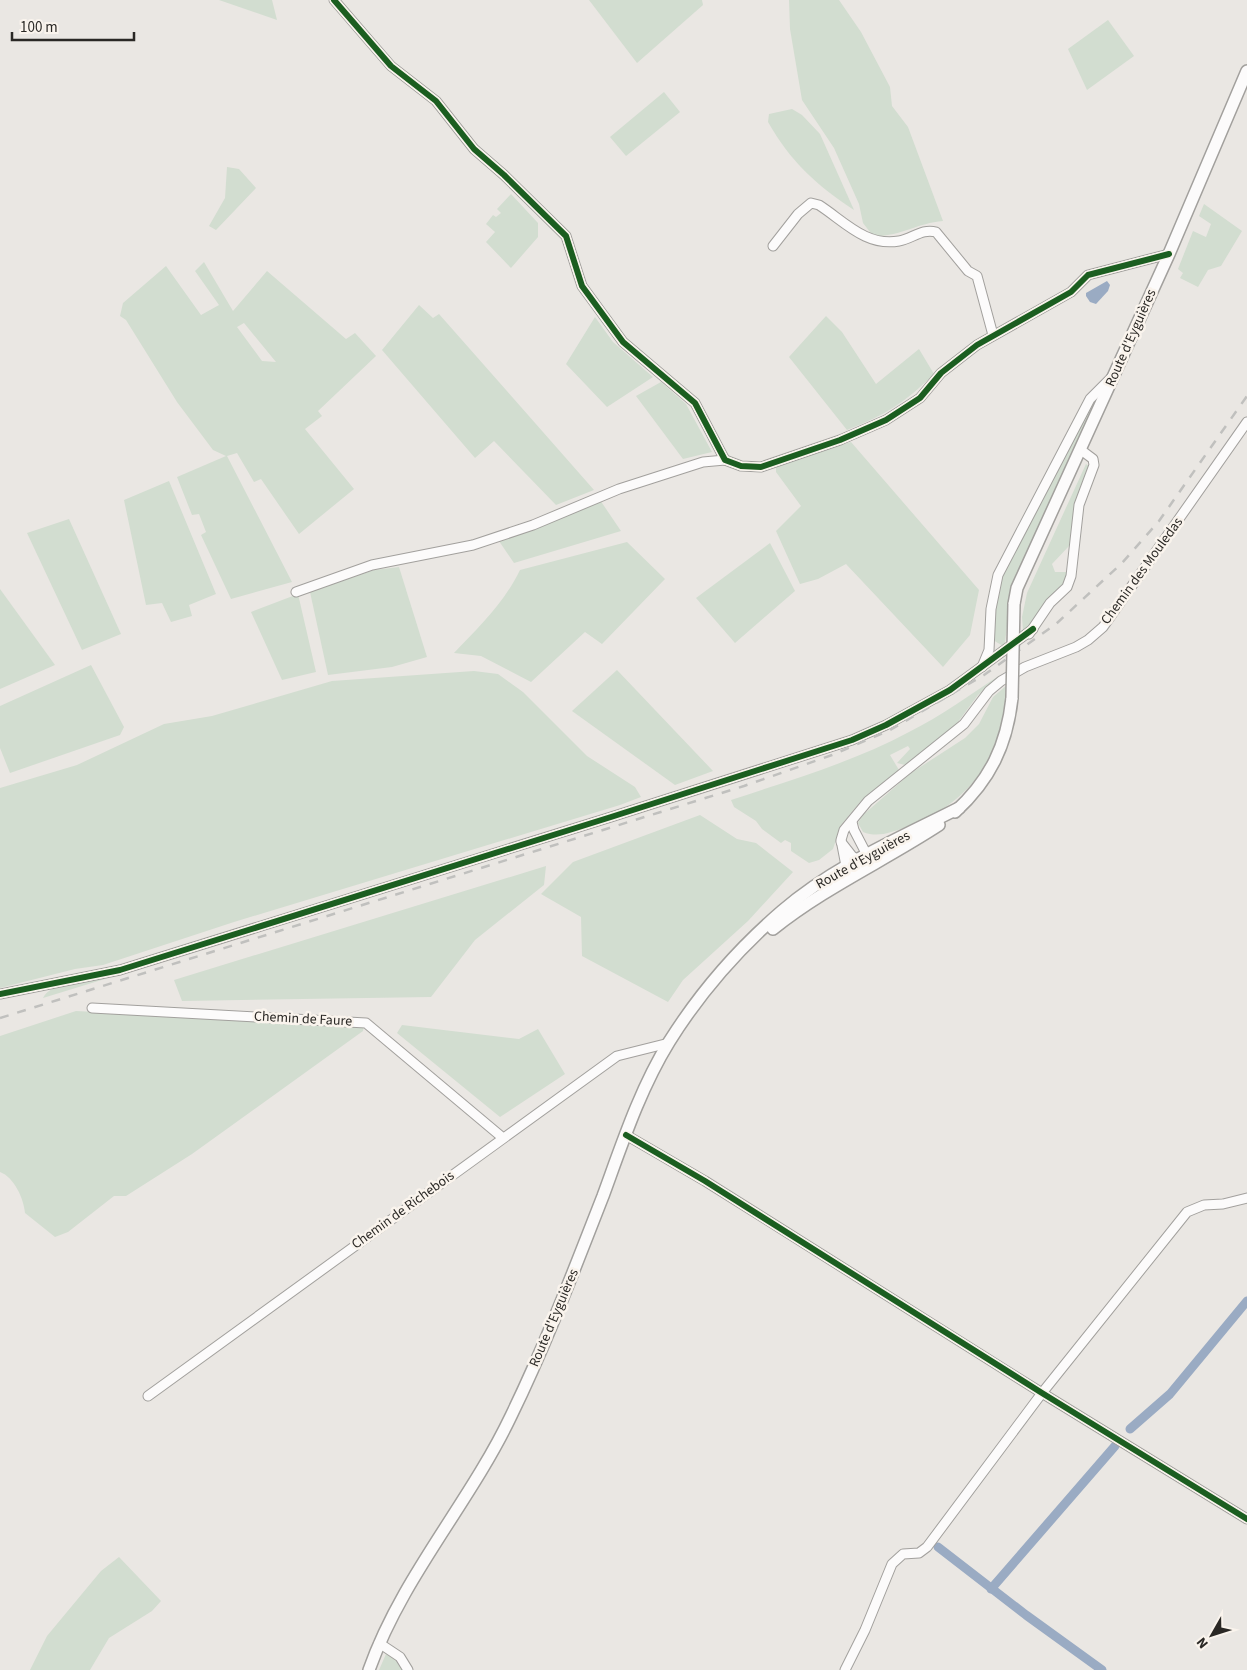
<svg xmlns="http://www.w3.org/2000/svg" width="1247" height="1670" viewBox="0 0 1247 1670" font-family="'Source Sans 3',sans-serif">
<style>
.green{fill:#d2ddd0;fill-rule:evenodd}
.water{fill:#9aabc3}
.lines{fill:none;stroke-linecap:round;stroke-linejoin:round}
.canal{stroke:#9aabc3;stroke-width:9}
.minor-casing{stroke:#a2a09d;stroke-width:11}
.major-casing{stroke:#a2a09d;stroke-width:14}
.minor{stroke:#fcfbfb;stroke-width:9}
.major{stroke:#fcfbfb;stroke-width:11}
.rail{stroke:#c0c0be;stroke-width:2.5;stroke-dasharray:9 9;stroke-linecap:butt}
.major-bridge-casing{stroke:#a2a09d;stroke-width:14;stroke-linecap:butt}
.major-bridge{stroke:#fcfbfb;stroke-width:11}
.cycleway-casing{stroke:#faf4ed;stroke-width:9}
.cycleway{stroke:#1b5e20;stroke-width:6}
.labels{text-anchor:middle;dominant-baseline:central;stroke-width:5;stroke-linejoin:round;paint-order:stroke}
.street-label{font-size:14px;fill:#2a2825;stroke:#faf4ed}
</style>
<rect width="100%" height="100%" fill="#eae7e3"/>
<!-- green -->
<g class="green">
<path d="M219,0H272L277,20Z"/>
<path d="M589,0H702L703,5L637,63Z"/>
<path d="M789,0H839L861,32L890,87L892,106L908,127L943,221C917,223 900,237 873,236L863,223L859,204L834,148L802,100L790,29Z"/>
<path d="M1108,20L1134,56L1087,90L1068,49Z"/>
<path d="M664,92L680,112L626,156L610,137Z"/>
<path d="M792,109L802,115L820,134L854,210C815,184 791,162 768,122L769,114Z"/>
<path d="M227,167L239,169L256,188L216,230L209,226L225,198Z"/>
<path d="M511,194L538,223V237L511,268L486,242L495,232L486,224L493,215L496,217L501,213L497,209Z"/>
<path d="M1204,204L1242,231L1221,266L1208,270L1198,287L1180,278L1183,273L1178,269L1193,231L1206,237L1211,224L1199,216Z"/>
<path d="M204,262L233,311L267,271L346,339L355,333L376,356L318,411L322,416L305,429L354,489L299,534L261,479L254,482L237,453L227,456L292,582L231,599L201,535L206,532L199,514L192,515L177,477L226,456L213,450L177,402L126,320L120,316L123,303L166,266L201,315L219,305L195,271ZM244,323L276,362L262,361L237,327Z"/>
<path d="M419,305L433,318L439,314L594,490L556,505L494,441L475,458L382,350Z"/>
<path d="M826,316L842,332L876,384L919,349L934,374C903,404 887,414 847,430L789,357Z"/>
<path d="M595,317L613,342L653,377L607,407L566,364Z"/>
<path d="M661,382L686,404L712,452L683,459L636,396Z"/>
<path d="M1097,400L1009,608L1005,643L1003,646L993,640V607L1003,574L1088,412Z"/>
<path d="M851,442L979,590L970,635L943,667L846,564L818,579L800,584L776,531L801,506L776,472V465Z"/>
<path d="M1086,464L1090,467L1089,471L1080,489L1075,505L1073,535L1069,546L1052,564L1055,572H1067L1064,584L1053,594L1035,621L1023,631L1022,617L1027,593Z"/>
<path d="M169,481L216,594L189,605L192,616L171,622L162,603L146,605L124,500Z"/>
<path d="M600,500L621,531L514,563L499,541Z"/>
<path d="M69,519L121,634L82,650L27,533Z"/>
<path d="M627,542L665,579L602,644L585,632L531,682L481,656L454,653C479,627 504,603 520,570Z"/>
<path d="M770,543L795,591L735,643L696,598Z"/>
<path d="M399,567L427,657L392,667L328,675L310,592L374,570Z"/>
<path d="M0,589L55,665L0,689Z"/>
<path d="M298,594L316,672L282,680L251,612Z"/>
<path d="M91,665L124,727L120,735L10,773L0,748V706Z"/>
<path d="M617,670L713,771L675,785L572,711Z"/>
<path d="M474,671L498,674L523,692L587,756L635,787L641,797L620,805L234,922L103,965L75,969L0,988V788L77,765L164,724L212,716L332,681Z"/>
<path d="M1000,675L978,695L949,734L905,765L897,763L910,749L908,746L890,755L899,770L860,802L841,825L833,849L819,860L809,863L791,851V843L785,840L781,843L762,829L756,821L734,807L731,800C791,780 853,762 909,732C941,716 970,695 1000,675Z"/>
<path d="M1007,685C1005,754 970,805 904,828C891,832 878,838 863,832L858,823L863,815L911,773L965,738L979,724L993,697Z"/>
<path d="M700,815L737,839L756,843L793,872L748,921L683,980L668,1002L582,956L581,917L541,894L573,862Z"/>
<path d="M546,866L544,885L475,940L431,997L182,1001L174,980Z"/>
<path d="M108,978L43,998C51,981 91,980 108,978Z"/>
<path d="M76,1011L364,1026L363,1031L192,1154L126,1196H114L68,1232L55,1237L25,1213C24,1199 14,1177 0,1172V1036Z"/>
<path d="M402,1025L519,1039L538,1029L565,1074L500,1117L397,1033Z"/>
<path d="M119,1557L161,1601L152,1611L109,1638L90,1670H30L47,1636L101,1571Z"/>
<path d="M386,1654L401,1663L404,1670H379Z"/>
</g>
<!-- water -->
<path class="water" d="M1107,281L1110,285L1108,291L1096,304L1090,302L1086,296V293Z"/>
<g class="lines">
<!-- canal -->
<g class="canal">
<path d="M1130,1429L1170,1394L1247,1301"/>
<path d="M938,1547L1026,1615L1102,1670"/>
<path d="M991,1589L1115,1446"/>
</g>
<!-- minor casing -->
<g class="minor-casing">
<g id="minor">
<path d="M334,0L391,66L436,101L474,149L504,175L566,236L582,286L623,342L695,403L725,460L741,466L761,467L840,440L886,420L920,398L941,373L977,345L1071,292L1088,275L1169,254"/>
<path d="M773,246L798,214L811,203L819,205C844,221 866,247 899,241C912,239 922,228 936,232L968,271L977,276L993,335"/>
<path d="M296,592L372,565L473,545L533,525L619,489L703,462L725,460"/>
<path d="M1029,634L1050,603L1067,587L1071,576L1079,505L1094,465L1093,459L1081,450"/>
<path d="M982,667L989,650L991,609L998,575L1090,399L1111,378"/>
<path d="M841,842L852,856L862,862"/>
<path d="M846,866L841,840L844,830L868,801L964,724L989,691L1001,681L1025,667L1076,647L1088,640L1103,627L1247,422"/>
<path d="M843,876L866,859L867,855L854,830L852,822"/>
<path d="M0,994L120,970L611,817L852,740L886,725L950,690L1033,629"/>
<path d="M92,1008L366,1023L503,1138"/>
<path d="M626,1135L705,1181L1042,1393L1247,1519"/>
<path d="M148,1396L617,1056L669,1043"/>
<path d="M379,1643L400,1657L408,1670"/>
<path d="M845,1670L865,1630L892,1564L903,1554L919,1553L927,1547L1042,1393L1187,1212L1204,1205L1223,1204L1247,1198"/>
</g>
</g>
<!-- major casing -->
<g class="major-casing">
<g id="major">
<path d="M1014,604L1017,588L1169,254L1247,71"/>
<path d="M955,812C990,780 1007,745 1012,698"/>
<path d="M773,929C824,888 884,861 939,825"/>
<path d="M369,1670C402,1577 469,1504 511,1416C546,1344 574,1270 603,1196C622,1144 640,1089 669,1042C699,994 739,948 782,911C834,866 898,839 959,808"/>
</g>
</g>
<!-- minor -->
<use href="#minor" class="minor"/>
<!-- major -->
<use href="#major" class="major"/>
<!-- rail -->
<path class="rail" d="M0,1018L744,786L832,755L890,730L984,675L1056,624L1122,563L1159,521L1247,396"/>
<!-- major-bridge casing -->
<g class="major-bridge-casing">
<path id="major-bridge" d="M1012,698L1014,604"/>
</g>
<!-- major-bridge -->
<use href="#major-bridge" class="major-bridge"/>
<!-- cycleway casing -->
<g class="cycleway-casing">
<g id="cycleway">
<path d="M334,0L391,66L436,101L474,149L504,175L566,236L582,286L623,342L695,403L725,460L741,466L761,467L840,440L886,420L920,398L941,373L977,345L1071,292L1088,275L1169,254"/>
<path d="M0,994L120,970L611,817L852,740L886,725L950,690L1033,629"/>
<path d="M626,1135L705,1181L1042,1393L1247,1519"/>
</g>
</g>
<!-- cycleway -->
<use href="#cycleway" class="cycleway"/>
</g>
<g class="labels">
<!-- street labels -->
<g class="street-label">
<text transform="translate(1131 338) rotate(-66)">Route d'Eyguières</text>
<text transform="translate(1142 571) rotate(-54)">Chemin des Mouledas</text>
<text transform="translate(863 860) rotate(-29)">Route d'Eyguières</text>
<text transform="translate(303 1019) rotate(3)">Chemin de Faure</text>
<text transform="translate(403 1210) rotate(-36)">Chemin de Richebois</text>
<text transform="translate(554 1318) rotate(-67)">Route d'Eyguières</text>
</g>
</g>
<!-- north arrow -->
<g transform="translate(1212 1635) rotate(231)" stroke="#faf4ed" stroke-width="4" paint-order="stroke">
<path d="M0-4L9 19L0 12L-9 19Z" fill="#2a2825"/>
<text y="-8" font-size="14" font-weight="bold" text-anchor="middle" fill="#2a2825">N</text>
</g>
<!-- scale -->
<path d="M12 32v8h122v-8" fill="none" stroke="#2a2825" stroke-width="2.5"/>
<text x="20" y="32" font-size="15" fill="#2a2825" stroke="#faf4ed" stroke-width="4" paint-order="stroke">100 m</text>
</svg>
